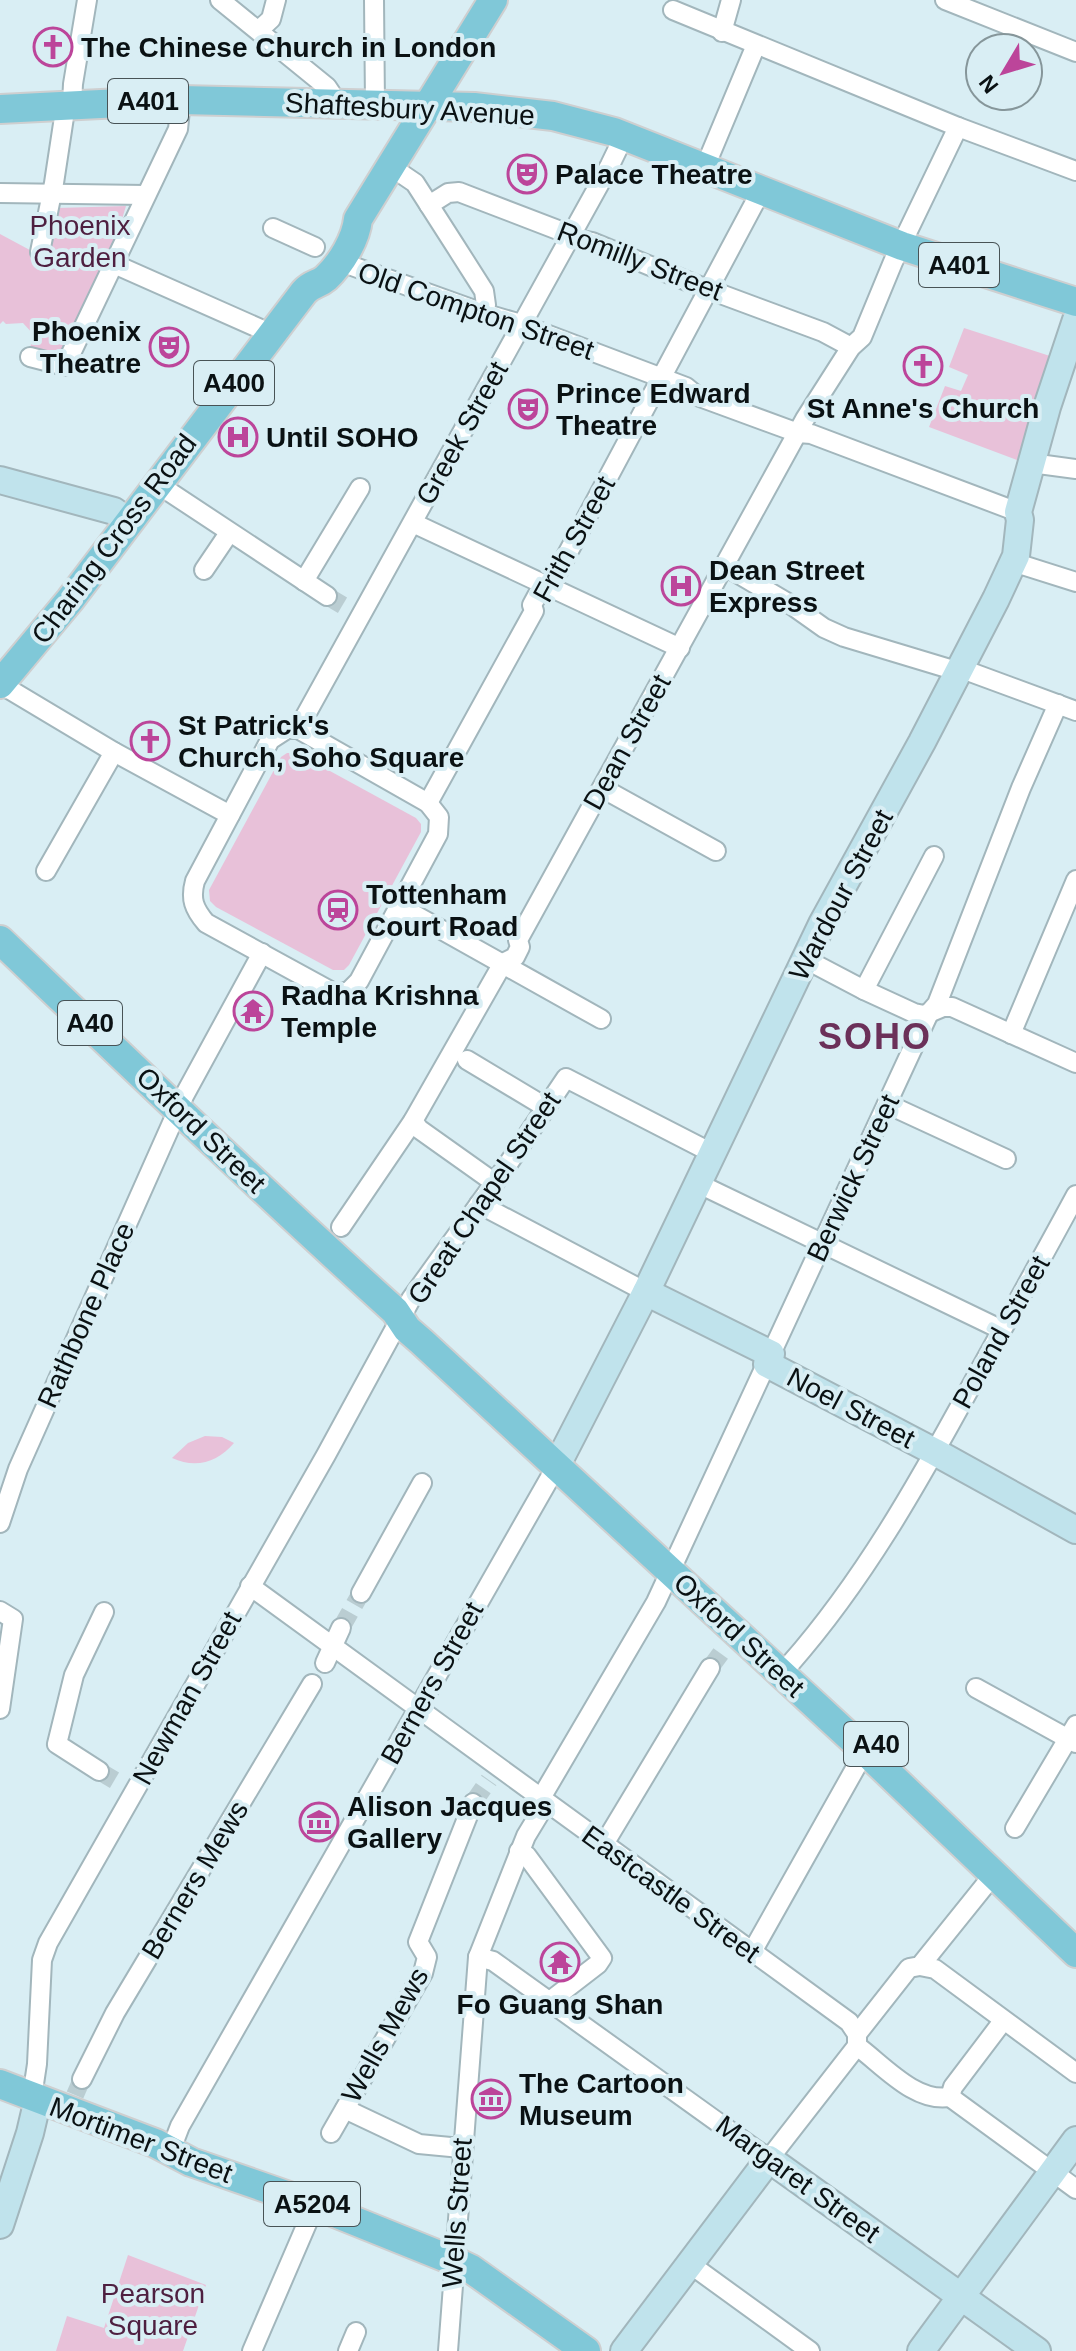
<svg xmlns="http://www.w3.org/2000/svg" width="1076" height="2351" viewBox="0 0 1076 2351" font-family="Helvetica,sans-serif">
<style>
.green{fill:#e8c1d9}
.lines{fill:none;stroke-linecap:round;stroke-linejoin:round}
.street-tunnel{stroke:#bacdd2;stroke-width:18;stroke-dasharray:18 9;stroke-linecap:butt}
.street-casing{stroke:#a2b6bc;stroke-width:22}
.secondary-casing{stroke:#a2b6bc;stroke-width:30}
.primary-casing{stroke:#cecfd0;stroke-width:32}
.street{stroke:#fff;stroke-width:18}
.secondary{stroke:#c0e3ec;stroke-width:26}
.primary{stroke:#80c8d8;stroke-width:28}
.labels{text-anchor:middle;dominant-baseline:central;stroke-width:8;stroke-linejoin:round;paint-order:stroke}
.shield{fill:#d9eef4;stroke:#485356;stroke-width:2}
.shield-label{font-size:26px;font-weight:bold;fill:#0a1113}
.poi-label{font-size:28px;font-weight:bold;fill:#0a1113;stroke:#d9eef4;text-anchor:start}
.street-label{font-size:28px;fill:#0a1113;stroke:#d9eef4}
.park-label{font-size:28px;fill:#4e1f40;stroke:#d9eef4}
.district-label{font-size:36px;font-weight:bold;letter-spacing:2px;fill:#6b3059;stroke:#d9eef4}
</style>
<rect width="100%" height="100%" fill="#d9eef4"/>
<!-- green -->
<g class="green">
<path d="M126,206L115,242L60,361L29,351L34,335L23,323L6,324L3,321L0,324V234L41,256L57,208Z"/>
<path d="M964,328L1050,356L1017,460L929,427L945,386L961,391L968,375L949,367Z"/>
<path d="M287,753H297L416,818L421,824V832L349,965L344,970H333L216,907L210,901L209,890L281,757Z"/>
<path d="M205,1436L222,1437L234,1443C218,1462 196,1469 172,1458L188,1443Z"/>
<path d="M128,2255L206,2285L183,2351H56L67,2316L104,2328Z"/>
</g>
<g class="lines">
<!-- street-tunnel -->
<g class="street-tunnel">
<path d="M327,596L349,609"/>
<path d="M341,1628L361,1593"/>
<path d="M710,1668L724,1649"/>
<path d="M99,1771L121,1784"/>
<path d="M473,1803L489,1780"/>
<path d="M75,2095L82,2079"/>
</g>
<!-- street casing -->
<g class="street-casing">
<g id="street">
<path d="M220,0L327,87L331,93L333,104"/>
<path d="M374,0L375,104"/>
<path d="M945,0L1076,52"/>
<path d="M673,10L958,127L1076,171"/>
<path d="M259,30L271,19L276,0"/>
<path d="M722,32L731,0"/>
<path d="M72,104L73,84L87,0"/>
<path d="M390,166L415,183L456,247L484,291L486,305L483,313"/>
<path d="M705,167L756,45"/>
<path d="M0,193L146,195"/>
<path d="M429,205L448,193L459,192L571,235L577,239L592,242L699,286L823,332L851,347"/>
<path d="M273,228L315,247"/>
<path d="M40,252L54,183L66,104"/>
<path d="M338,261L483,313L514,322L686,387L697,396L798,433L811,434L1018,512"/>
<path d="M114,264L272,334"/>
<path d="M30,357L65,366L178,129L181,100"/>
<path d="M1031,463L1076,469"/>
<path d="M156,483L327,596"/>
<path d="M413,523L680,648"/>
<path d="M1013,562L1076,582"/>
<path d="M725,566L793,606L824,628L844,637L960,672"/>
<path d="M204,570L229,533"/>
<path d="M304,581L360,488"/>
<path d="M962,669L1076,711"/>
<path d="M7,688L114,752L230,815"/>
<path d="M287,729H298L428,803L439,817L438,834L359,981L348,992H332L206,923C194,909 190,899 195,881L270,740Z"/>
<path d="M298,729L610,165L624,136"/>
<path d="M602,788L716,851"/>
<path d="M428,803L534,611L532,605L539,592L556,575L762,189"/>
<path d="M46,871L114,752"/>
<path d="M399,906L601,1019"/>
<path d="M805,959L864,990L914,1013L924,1015L943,1007H952L1076,1063"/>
<path d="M864,990L934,856"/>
<path d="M1011,1034L1076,880"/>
<path d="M467,1060L547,1108"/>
<path d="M887,1104L1006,1159"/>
<path d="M413,1121L419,1129L495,1183"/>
<path d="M697,1183L1002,1330"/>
<path d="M479,1204L646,1292"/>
<path d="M341,1227L413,1121L503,963L515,957L520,947L518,940L805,419L851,347L862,337L893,262L958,127"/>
<path d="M0,1523L18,1469L184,1096L262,953"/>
<path d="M250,1586L849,2022L857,2034"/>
<path d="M361,1593L422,1483"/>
<path d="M0,1611L13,1619L0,1709"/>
<path d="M325,1663L341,1628"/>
<path d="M790,1664C863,1581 917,1485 970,1388C1005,1324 1041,1260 1076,1195"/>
<path d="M976,1688L1076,1743"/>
<path d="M99,1771L57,1744L74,1675L104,1612"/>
<path d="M541,1798L656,1602L675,1561L929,1013L937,1004L1021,788L1058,704"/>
<path d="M1015,1828L1076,1725"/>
<path d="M604,1844L710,1668"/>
<path d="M519,1851L527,1856L602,1958L598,1964L550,2001"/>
<path d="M752,1952L865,1751"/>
<path d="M478,1957L493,1961L769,2159L857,2046V2034L909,1968L920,1966L994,1874"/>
<path d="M920,1966L935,1969L1076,2073"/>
<path d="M857,2046C883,2065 915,2103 950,2097"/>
<path d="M82,2079L115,2013L312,1684"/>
<path d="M32,2097L37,2064L42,1960L48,1943L326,1455L411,1299L508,1164L566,1078L712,1153"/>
<path d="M950,2097L1076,2189"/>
<path d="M950,2097L953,2087L1003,2021"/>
<path d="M345,2109L419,2144L461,2148"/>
<path d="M331,2133L423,1973L427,1957L418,1942L473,1803"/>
<path d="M170,2152L180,2126L556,1467"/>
<path d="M690,2264L810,2351"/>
<path d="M252,2351L315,2205"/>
<path d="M348,2351L356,2332"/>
<path d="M448,2351L478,1957L526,1836L546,1803"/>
</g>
</g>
<!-- secondary casing -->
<g class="secondary-casing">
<g id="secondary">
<path d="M0,480L114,511L129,522"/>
<path d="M646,1292L771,1354"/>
<path d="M767,1364L935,1452L1076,1530"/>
<path d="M556,1467L646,1292L822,924L922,742L996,599L1016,556L1020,520L1018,512L1047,407L1076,320"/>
<path d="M0,2225L30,2133L38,2099"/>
<path d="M624,2351L769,2159L1037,2351"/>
<path d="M921,2351L1076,2140"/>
</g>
</g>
<!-- primary casing -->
<g class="primary-casing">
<g id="primary">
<path d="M0,109L181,100L474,107L553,116L614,132L902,246L1076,302"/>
<path d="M0,684L70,600L304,292C312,283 318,285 326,278C341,264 356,239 358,219L493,0"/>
<path d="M0,940C131,1065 261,1190 395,1311L407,1329L422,1342L865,1751L1076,1953"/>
<path d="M0,2084L155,2143L191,2162L315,2205L454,2261L471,2269L586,2351"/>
</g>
</g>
<!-- street -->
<use href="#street" class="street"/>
<!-- secondary -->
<use href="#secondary" class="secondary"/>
<!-- primary -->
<use href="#primary" class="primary"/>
</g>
<!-- icons -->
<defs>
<g id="church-ring" transform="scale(2)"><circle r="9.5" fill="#d9eef4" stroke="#bc459a" stroke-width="1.5"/><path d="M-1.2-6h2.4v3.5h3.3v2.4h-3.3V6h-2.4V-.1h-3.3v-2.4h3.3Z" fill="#bc459a"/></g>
<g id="theatre-ring" transform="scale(2)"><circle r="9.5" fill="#d9eef4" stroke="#bc459a" stroke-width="1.5"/><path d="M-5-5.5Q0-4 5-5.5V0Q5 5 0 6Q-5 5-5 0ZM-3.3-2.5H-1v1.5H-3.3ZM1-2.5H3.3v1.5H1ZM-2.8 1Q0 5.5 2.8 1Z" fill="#bc459a"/></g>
<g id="hospital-ring" transform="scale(2)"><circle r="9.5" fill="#d9eef4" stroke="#bc459a" stroke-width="1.5"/><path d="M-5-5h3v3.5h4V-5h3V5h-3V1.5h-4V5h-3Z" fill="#bc459a"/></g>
<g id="station-ring" transform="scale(2)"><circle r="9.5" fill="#d9eef4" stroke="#bc459a" stroke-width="1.5"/><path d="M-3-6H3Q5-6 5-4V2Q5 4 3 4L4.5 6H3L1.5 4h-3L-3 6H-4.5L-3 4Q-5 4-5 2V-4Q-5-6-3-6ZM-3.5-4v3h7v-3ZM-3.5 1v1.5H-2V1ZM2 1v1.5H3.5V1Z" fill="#bc459a"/></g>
<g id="temple-ring" transform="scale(2)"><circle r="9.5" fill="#d9eef4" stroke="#bc459a" stroke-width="1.5"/><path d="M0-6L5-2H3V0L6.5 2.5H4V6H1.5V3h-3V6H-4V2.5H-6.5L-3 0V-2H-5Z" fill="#bc459a"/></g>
<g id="museum-ring" transform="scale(2)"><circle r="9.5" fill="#d9eef4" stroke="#bc459a" stroke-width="1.5"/><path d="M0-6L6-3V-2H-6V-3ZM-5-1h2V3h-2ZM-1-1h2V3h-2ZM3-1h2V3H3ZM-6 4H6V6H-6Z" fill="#bc459a"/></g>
</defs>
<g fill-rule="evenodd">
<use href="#church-ring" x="53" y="47"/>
<use href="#theatre-ring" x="527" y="174"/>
<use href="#theatre-ring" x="169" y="347"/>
<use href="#church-ring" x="923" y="366"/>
<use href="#theatre-ring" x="528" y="409"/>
<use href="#hospital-ring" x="238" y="437"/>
<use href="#hospital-ring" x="681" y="586"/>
<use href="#church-ring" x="150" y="741"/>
<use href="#station-ring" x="338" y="910"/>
<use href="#temple-ring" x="253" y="1011"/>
<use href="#museum-ring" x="319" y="1822"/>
<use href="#temple-ring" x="560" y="1962"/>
<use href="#museum-ring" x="491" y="2099"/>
</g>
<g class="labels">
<!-- shield labels -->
<g class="shield">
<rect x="108" y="79" width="80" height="44" rx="6"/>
<rect x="919" y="243" width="80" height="44" rx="6"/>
<rect x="194" y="361" width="80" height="44" rx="6"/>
<rect x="58" y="1001" width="64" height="44" rx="6"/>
<rect x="844" y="1722" width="64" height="44" rx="6"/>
<rect x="264" y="2182" width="96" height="44" rx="6"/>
</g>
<g class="shield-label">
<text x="148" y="101">A401</text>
<text x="959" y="265">A401</text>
<text x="234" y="383">A400</text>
<text x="90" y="1023">A40</text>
<text x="876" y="1744">A40</text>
<text x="312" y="2204">A5204</text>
</g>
<!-- poi labels -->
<g class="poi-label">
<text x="81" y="47">The Chinese Church in London</text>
<text x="555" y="174">Palace Theatre</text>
<text x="141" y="331" text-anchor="end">Phoenix<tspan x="141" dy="32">Theatre</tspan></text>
<text x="556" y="393">Prince Edward<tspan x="556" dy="32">Theatre</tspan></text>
<text x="923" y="408" text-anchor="middle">St Anne's Church</text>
<text x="266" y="437">Until SOHO</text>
<text x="709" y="570">Dean Street<tspan x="709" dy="32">Express</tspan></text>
<text x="178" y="725">St Patrick's<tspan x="178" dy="32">Church, Soho Square</tspan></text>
<text x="366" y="894">Tottenham<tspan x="366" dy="32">Court Road</tspan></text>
<text x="281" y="995">Radha Krishna<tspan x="281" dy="32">Temple</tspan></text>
<text x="347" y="1806">Alison Jacques<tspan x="347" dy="32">Gallery</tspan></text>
<text x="560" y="2004" text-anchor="middle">Fo Guang Shan</text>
<text x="519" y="2083">The Cartoon<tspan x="519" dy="32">Museum</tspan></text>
</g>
<!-- street labels -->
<g class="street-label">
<text transform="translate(410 109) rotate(3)">Shaftesbury Avenue</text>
<text transform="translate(640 261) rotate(21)">Romilly Street</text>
<text transform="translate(476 311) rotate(19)">Old Compton Street</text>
<text transform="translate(462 433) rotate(-61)">Greek Street</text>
<text transform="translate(114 539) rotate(-53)">Charing Cross Road</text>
<text transform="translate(574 539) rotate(-61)">Frith Street</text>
<text transform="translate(627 742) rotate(-61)">Dean Street</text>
<text transform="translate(841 895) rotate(-62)">Wardour Street</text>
<text transform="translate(201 1130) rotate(44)">Oxford Street</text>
<text transform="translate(853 1178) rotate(-65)">Berwick Street</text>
<text transform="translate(484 1198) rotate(-56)">Great Chapel Street</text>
<text transform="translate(86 1315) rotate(-66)">Rathbone Place</text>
<text transform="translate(1001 1332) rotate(-61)">Poland Street</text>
<text transform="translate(851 1408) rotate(28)">Noel Street</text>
<text transform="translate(739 1635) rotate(43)">Oxford Street</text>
<text transform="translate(432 1683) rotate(-61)">Berners Street</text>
<text transform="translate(187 1698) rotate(-61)">Newman Street</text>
<text transform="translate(195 1880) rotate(-59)">Berners Mews</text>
<text transform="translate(671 1894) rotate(36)">Eastcastle Street</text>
<text transform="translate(385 2035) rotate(-61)">Wells Mews</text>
<text transform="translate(141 2140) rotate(21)">Mortimer Street</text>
<text transform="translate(798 2179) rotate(36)">Margaret Street</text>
<text transform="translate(457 2213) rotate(-86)">Wells Street</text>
</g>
<!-- park labels -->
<g class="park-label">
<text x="80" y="225">Phoenix<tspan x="80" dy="32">Garden</tspan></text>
<text x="153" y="2293">Pearson<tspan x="153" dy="32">Square</tspan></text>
</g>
<!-- district labels -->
<g class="district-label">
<text x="875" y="1036">SOHO</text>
</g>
</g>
<!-- north arrow -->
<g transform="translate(1004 72) rotate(232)"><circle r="38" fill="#d9eef4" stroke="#86969a" stroke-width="2"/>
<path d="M0-6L14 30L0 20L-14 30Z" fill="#bc459a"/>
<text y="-12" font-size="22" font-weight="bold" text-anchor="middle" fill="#0a1113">N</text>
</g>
</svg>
